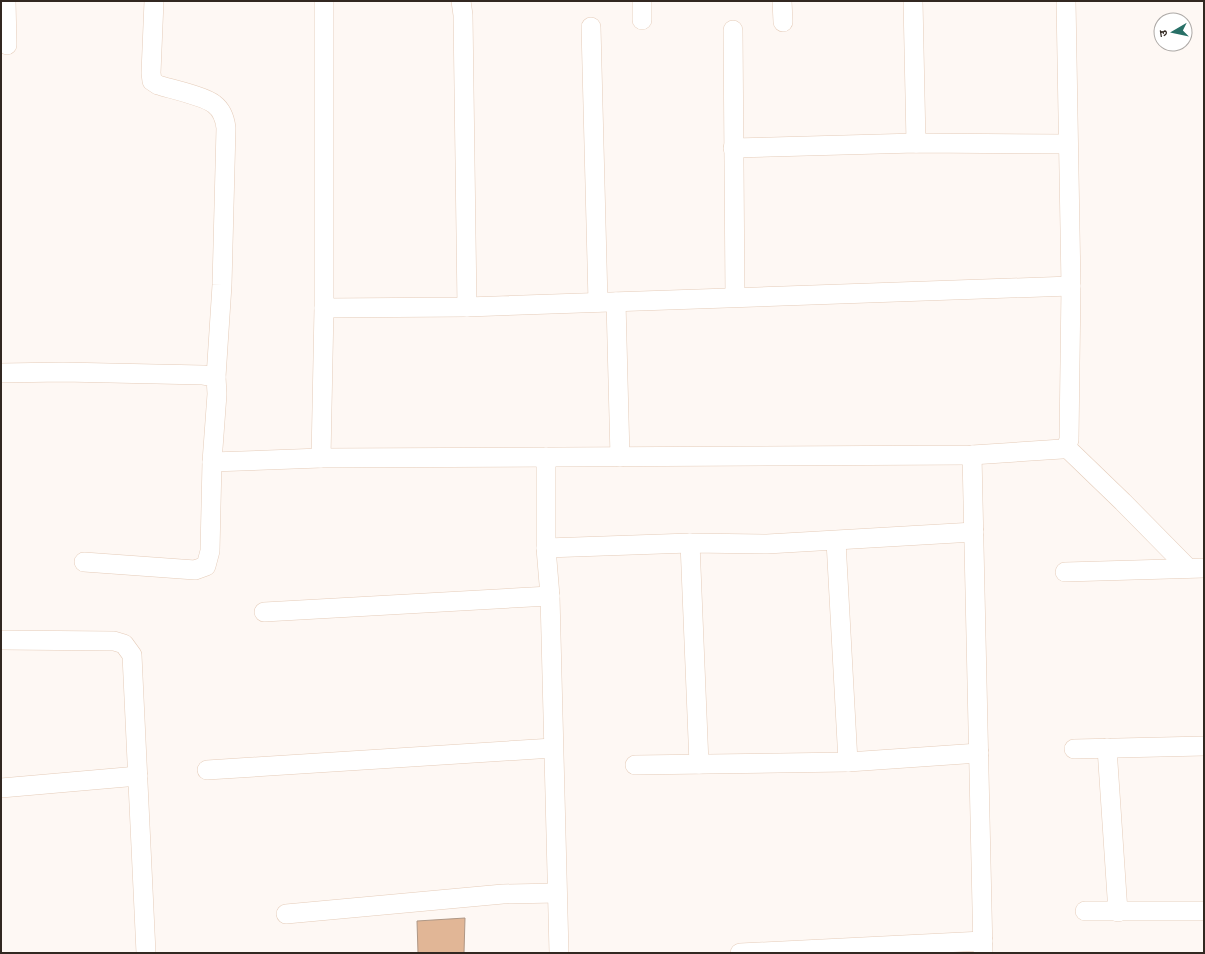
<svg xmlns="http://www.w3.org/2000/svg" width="1205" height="954" viewBox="0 0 1205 954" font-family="'Fira Sans Condensed','Noto Sans Devanagari',sans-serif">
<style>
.building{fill:#e1b696;stroke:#af9785}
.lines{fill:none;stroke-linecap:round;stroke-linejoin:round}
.minor-casing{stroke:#e5ccb9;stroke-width:20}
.minor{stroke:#fff;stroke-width:19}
</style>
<rect width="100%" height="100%" fill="#fef8f4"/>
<!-- building -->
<path class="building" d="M465,918L464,953H418L417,921Z"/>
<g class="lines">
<!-- minor casing -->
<g class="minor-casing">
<g id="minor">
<path d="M6,1L7,45"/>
<path d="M154,1L151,73L152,81L158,85C171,89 204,96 214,104C222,110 225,119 226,128L222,285L216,377"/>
<path d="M461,1L463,15L467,307"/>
<path d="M642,1V20"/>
<path d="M782,1L783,22"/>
<path d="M913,1L916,143"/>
<path d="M1066,1L1071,286L1069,440L1066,447"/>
<path d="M591,27L598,302"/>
<path d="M733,30L735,297"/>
<path d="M733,148L916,143L1068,144"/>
<path d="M616,302L620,457"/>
<path d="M324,308L467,307L1071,286"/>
<path d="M1,373L63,372L203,375L216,377L217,394L212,462L210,551L206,566L195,570L84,562"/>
<path d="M1066,447L1123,502L1188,568"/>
<path d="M972,455L983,953"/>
<path d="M546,457V548L550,596L559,953"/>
<path d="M321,458L324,308V1"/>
<path d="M212,462L321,458L972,455L1062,449L1066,447"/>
<path d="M836,541L848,762"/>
<path d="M690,543L699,764"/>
<path d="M546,548L690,543L767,544L974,532"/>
<path d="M1065,572L1204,568"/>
<path d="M264,612L550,596"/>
<path d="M1,640L114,641L124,644L132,655L146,953"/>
<path d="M1107,748L1118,912"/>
<path d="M1074,749L1204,746"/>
<path d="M635,765L848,762L979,753"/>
<path d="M207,770L553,748"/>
<path d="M1,788L138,776"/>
<path d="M1085,911H1204"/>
<path d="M286,914L503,894L557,893"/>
<path d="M740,953L983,941"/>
</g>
</g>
<!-- minor -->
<use href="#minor" class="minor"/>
</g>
<!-- border -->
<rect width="1205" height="954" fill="none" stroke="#322821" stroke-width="4"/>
<!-- north arrow -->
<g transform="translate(1173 32) rotate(261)"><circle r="19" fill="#ffffff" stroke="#ada9a6"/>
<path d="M0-3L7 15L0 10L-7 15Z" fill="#287067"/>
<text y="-6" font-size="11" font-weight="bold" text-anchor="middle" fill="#322821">उ</text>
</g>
</svg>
